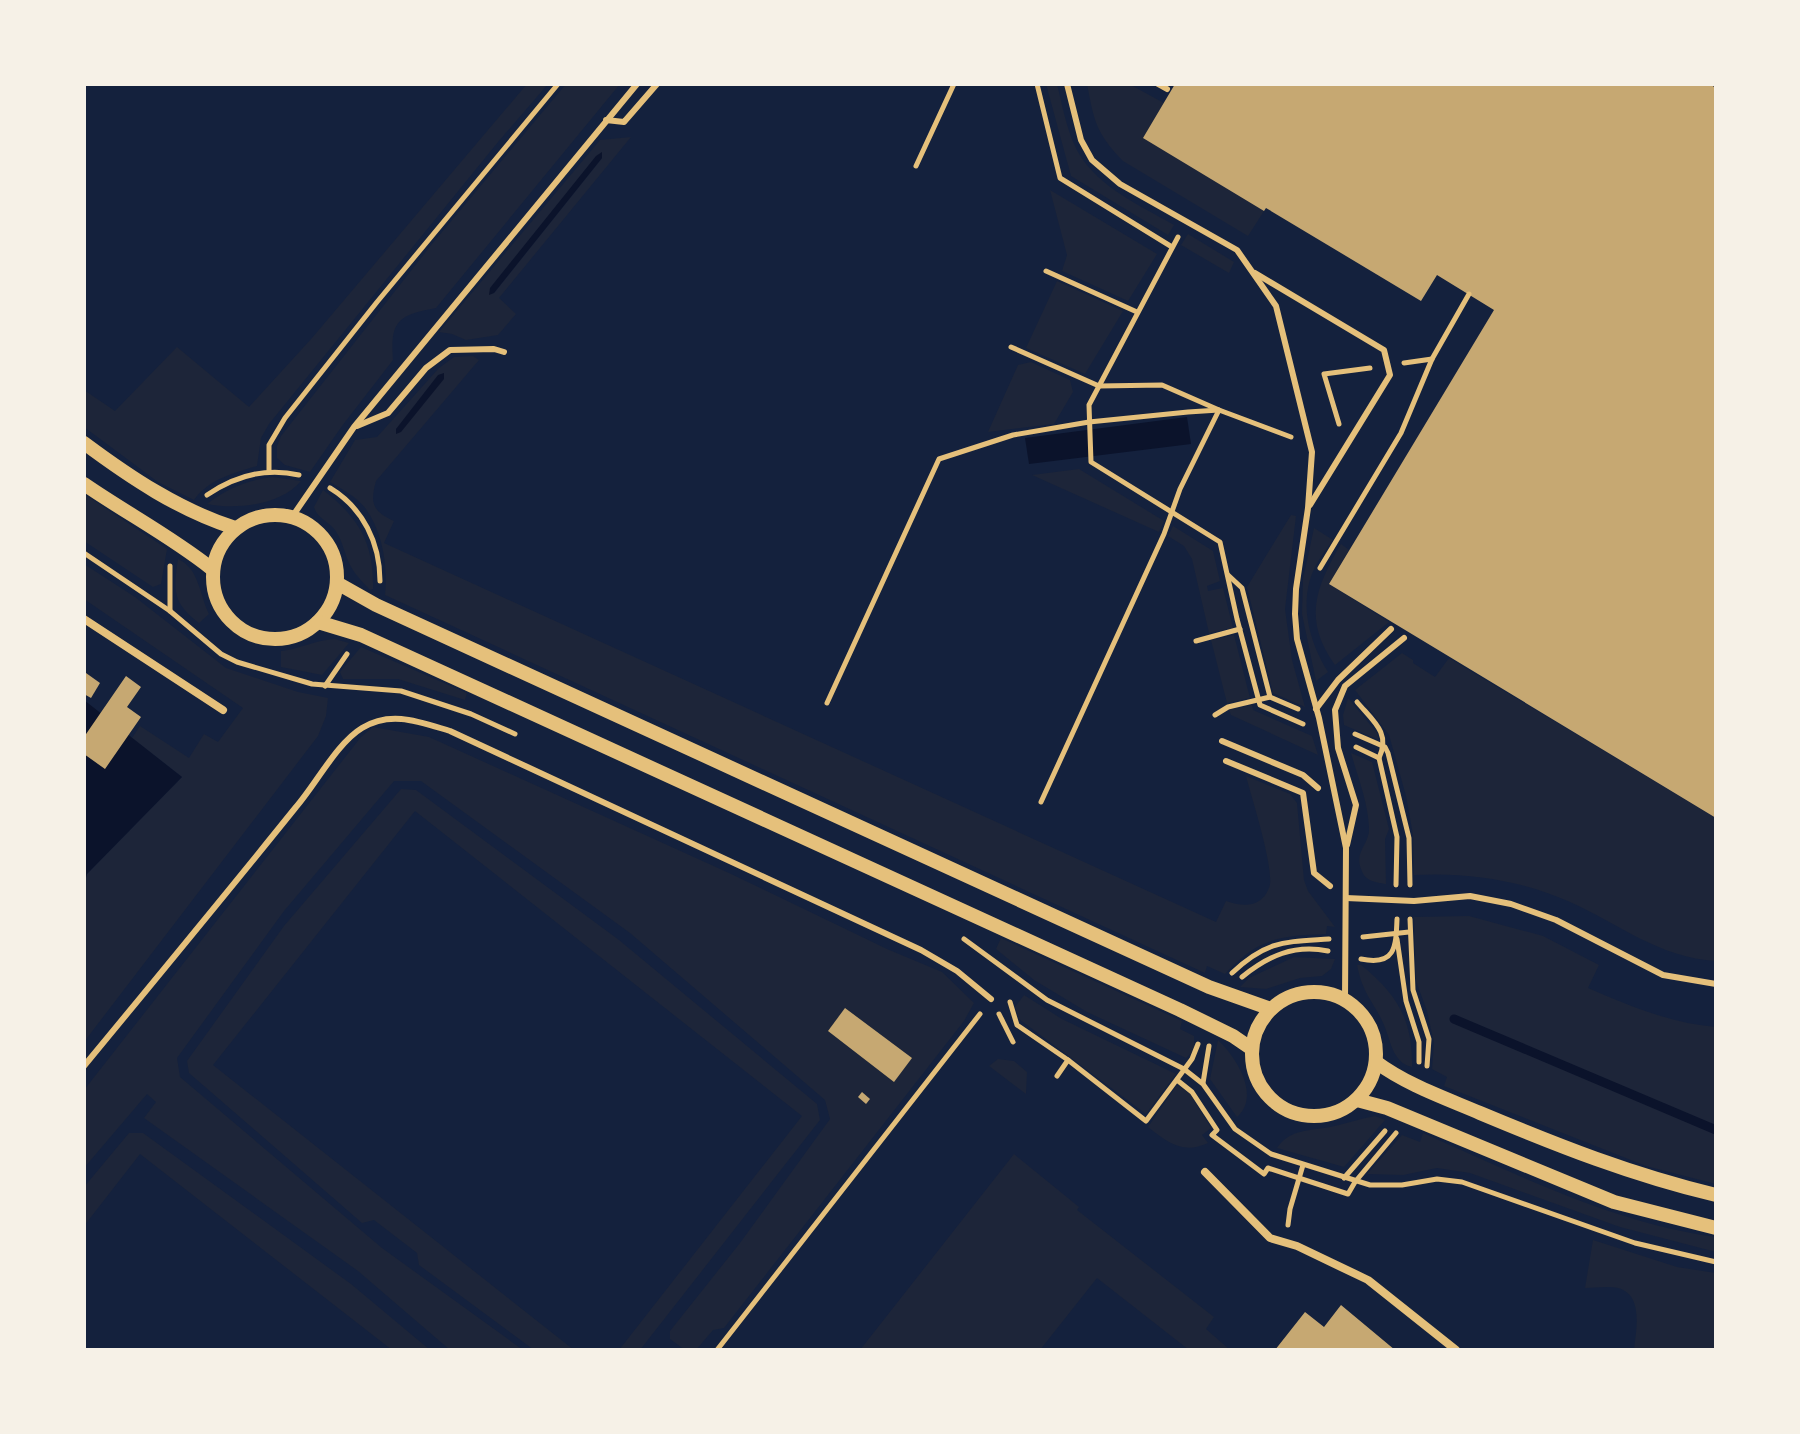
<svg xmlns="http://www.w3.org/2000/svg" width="1800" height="1434" viewBox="0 0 1800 1434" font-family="Cabin,sans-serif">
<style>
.green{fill:#1d2539;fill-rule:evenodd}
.water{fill:#0b132b}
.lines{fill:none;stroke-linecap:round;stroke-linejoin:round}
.stream{stroke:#0b132b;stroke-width:9}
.building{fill:#c6a872}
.path{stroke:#e5c07b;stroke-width:5}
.service{stroke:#e5c07b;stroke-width:6}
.minor{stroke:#e5c07b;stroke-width:8}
.tertiary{stroke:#e5c07b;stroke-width:14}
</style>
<rect width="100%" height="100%" fill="#14213d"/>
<!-- green -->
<g class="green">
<path d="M527,84H548L498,142L269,424L261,438L257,466C234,473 209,479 194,500L158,482L84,427V390L115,411L177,347L249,407L312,338Z"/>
<path d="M566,84H620L436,308C398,315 390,321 393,360L342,426L310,472L285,465L277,458V446L281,436L432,244Z"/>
<path d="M1046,84H1057C1062,104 1066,126 1074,144C1092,185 1138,204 1174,225L1168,235L1071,176Z"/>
<path d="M1087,84H1129L1164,103L1144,138L1264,211L1248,236L1123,161C1096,133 1094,121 1087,84Z"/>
<path d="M631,137L499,298L516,314L498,335L466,340L452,334L439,332L600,140ZM602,153V158L494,293L490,294Z"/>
<path d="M1050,190L1157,254L1128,301L1062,271L1067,255Z"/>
<path d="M1188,234L1234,262L1229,273L1181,245Z"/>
<path d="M1057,281L1123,311L1085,374L1026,348Z"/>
<path d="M473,356L479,360L376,481C370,503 372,511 394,521L384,543L1216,922L1226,901C1243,907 1261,908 1269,888C1276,873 1251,796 1246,776L1290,794L1297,803L1304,880L1308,891L1335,927L1327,926L1326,934C1279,936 1258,938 1225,974L1207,966L1205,973L385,595C388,567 383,533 366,509C357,497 342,489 330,482L355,440L377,437L439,368L454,357Z"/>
<path d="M1031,362L1070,380L1073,392L1054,424L988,432L1018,365Z"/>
<path d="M1079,469L1164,521L1159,532L1032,475Z"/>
<path d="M272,477L301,481C281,505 237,510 207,504C226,489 248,480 272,477Z"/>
<path d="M323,490C359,518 374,543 373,589L370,590C363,582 355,575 350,565C344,553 343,541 335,530C328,521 317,518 314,507Z"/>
<path d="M84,494L167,549L161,584L153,587L84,541Z"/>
<path d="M1291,515L1296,516L1285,609L1292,660L1305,707L1273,693L1247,587Z"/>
<path d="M1173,526L1213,551L1220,581L1207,586L1208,591L1223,588L1233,628L1209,633L1192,559L1184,546L1168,536Z"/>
<path d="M1314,528L1333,540C1327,548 1320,557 1315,567C1298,601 1309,642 1328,672L1316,681L1302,614L1303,579Z"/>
<path d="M1341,544L1349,550L1329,584L1389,622L1335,665C1303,620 1315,588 1341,544Z"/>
<path d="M178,559C199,568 200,596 209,614L199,623C173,603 173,591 178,559Z"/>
<path d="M84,564L135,597L226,668L298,692L328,698L326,716L318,736L84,1042V884L87,874L182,777L132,738L140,726L189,758L204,734L218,742L243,708L84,599Z"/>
<path d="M1234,635L1250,698L1227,703L1211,640Z"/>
<path d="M335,639L349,643L322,675L281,667V651C300,649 315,640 335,639Z"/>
<path d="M361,647L467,693L465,700L398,679H343L340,672Z"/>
<path d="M1402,653L1413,660V663L1435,677L1449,658L1716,818V961C1660,958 1619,924 1570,902C1520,880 1468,872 1414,875L1413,835L1406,796L1389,735L1355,690Z"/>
<path d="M1348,698L1377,733L1379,740L1344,725L1343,715Z"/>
<path d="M1252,705L1253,710L1312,736L1318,755L1231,715L1229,710Z"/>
<path d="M373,727L429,737L729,873L887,949L942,972L974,1003L964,1021L724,1328L713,1330L696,1350H685L670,1339V1331L740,1243L830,1119L825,1100L630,933L421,781H394L284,911L177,1058L180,1077L382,1248L523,1350H450L358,1271L144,1118L156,1102L147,1094L84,1168V1090L361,737Z"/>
<path d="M1351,753L1372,762L1389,829L1385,839L1386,884C1374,882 1365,881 1361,869C1354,851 1370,844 1369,828C1368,802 1358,778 1351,753Z"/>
<path d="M401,789L416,790L619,940L817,1104L820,1120L640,1350H619L802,1116L415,811L213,1065L574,1350H534L419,1265L417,1253L374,1220L362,1223L189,1073L187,1061L284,926Z"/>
<path d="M1469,916L1543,936L1599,965L1588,988C1630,1006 1670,1023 1716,1027V1184L1646,1166L1444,1086L1447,1077L1432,1069L1434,1043L1427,1011L1416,981L1414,917Z"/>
<path d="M1001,938L1182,1021L1180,1029L1194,1036V1050L1186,1058L1087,1012L1034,980L996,949Z"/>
<path d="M1294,957L1335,959L1331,969L1322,976L1300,978L1266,989L1240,987L1249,978Z"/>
<path d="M1357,965H1361C1397,994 1413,1020 1412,1067C1392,1062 1391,1041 1384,1025C1373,1000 1363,995 1357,965Z"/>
<path d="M1024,995L1062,1019L1176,1074L1146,1114L1019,1019L1015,1007Z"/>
<path d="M1218,1040C1236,1057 1261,1096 1237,1117L1210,1079Z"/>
<path d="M998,1059L1014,1061L1027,1072L1026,1094L989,1066Z"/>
<path d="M1177,1085L1190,1094L1211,1128L1202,1135L1208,1143C1183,1155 1167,1142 1148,1127Z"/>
<path d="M1375,1116L1385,1120L1344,1167L1277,1148C1290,1129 1309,1131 1330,1127C1345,1124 1359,1119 1375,1116Z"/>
<path d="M129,1133H143L351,1284L430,1350H392L140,1154L84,1226V1187Z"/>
<path d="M1423,1133C1518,1175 1613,1223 1716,1237V1252L1620,1227L1470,1173L1437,1168L1403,1175L1367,1174L1402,1135L1420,1142Z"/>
<path d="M1014,1154L1079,1207L1077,1210L1214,1317L1206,1329L1230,1350H1189L1097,1278L1040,1350H860Z"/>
<path d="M1593,1240L1677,1267L1716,1273V1350H1634C1636,1330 1644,1295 1618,1288C1608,1286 1595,1288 1585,1288Z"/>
</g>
<!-- water -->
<g class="water">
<path d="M602,152V158L494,293L489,295L490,288L596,156Z"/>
<path d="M444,373V379L401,432L396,434V429L438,375Z"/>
<path d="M1187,417L1191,444L1029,464L1025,438Z"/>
<path d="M84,700L182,777L87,874L84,884Z"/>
</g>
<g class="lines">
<!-- stream -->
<path class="stream" d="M1454,1019L1716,1130"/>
</g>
<!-- building -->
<g class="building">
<path d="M1175,84H1711L1716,89V818L1329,584L1494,310L1437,275L1421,301L1266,208L1264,211L1143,138Z"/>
<path d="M86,673L100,683L91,698L84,694Z"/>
<path d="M126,676L141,687L127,707L141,717L105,769L84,754V737Z"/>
<path d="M845,1008L912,1058L894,1082L828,1031Z"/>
<path d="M862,1092L870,1099L866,1104L858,1097Z"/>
<path d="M1341,1305L1395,1350H1275L1305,1312L1324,1327Z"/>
</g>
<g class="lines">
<!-- path -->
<g class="path">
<path d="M1037,84L1060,178L1172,247"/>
<path d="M916,166L954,84"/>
<path d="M1178,237L1089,405L1091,462L1220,542L1237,619L1260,705L1303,724"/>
<path d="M1046,271L1137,312"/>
<path d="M1011,347L1099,386L1162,385L1219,410L1180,489L1164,534L1041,802"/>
<path d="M1404,363L1432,359"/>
<path d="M1339,424L1324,374L1370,368"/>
<path d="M269,472V445L285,418L377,302L558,84"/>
<path d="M330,488C363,508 380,543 380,581"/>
<path d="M207,495C235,476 265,467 299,475"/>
<path d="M84,553L170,611L221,654L237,662L312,684L401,691L471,714L515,734"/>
<path d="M1320,568L1401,433L1432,359L1469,294"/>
<path d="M1228,575L1242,588L1270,697L1298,709"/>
<path d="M170,611V566"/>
<path d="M1196,641L1240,629"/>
<path d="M325,686L347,654"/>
<path d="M1357,702C1373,721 1391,733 1379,758"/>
<path d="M827,703L939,459L1013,435L1089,422L1188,412L1219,410L1291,437"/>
<path d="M1215,715L1228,707L1270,697"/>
<path d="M1355,734L1385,747L1388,753L1409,838L1410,885"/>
<path d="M1356,747L1379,758L1397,837L1396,885"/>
<path d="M1410,919L1413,990L1429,1039L1427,1066"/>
<path d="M1363,937L1409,932"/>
<path d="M964,939L1047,1000L1184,1069L1203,1084L1235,1129L1271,1154L1370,1185H1402L1437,1179L1462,1182L1635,1243L1716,1262"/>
<path d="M1397,939L1406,1001L1419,1042V1062"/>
<path d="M1361,959C1395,966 1396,948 1397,919"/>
<path d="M1232,973C1267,940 1285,942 1329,939"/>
<path d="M1242,977C1268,956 1294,944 1328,951"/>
<path d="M1010,1002L1017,1025L1068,1060L1146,1121L1192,1059L1198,1044"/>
<path d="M999,1014L1013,1042"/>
<path d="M1057,1076L1068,1060"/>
<path d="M1177,1080L1192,1092L1217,1130L1212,1135L1264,1174L1268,1168L1348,1194L1355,1182L1396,1133"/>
<path d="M1203,1083L1209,1046"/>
<path d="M1344,1178L1385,1131"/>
<path d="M1288,1225L1290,1209L1303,1165"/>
<path d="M717,1350L980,1014"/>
</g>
<!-- service -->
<g class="service">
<path d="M1067,84L1081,140L1092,160L1120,184L1237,250L1276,306L1312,452L1308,508L1296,589L1295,614L1297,639L1319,718L1346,848L1345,1000"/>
<path d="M1158,84L1167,89"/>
<path d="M606,120L624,122L657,84"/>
<path d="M1255,273L1384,350L1390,375L1310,505"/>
<path d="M357,426L388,413L426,368L450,350L494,349L504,352"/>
<path d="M292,517L354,427L637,84"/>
<path d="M1316,709L1338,680L1391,629"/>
<path d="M1222,741L1303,775L1318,788"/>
<path d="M1226,761L1303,793L1314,873L1330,886"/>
<path d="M1347,845L1356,805L1338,748L1335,710L1345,686L1404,638"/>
<path d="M1346,898L1414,901L1470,896L1511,904L1556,920L1663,975L1716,984"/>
<path d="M84,1066C155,980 226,894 296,807C316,784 337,743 362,728C391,710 420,722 450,731L921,950L957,971L991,999"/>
</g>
<!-- minor -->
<g class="minor">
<path d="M84,619L223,710"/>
<path d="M1205,1172L1270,1238L1297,1246L1368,1280L1456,1350"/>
</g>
<!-- tertiary -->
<g class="tertiary">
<path d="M84,443C131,478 179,510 235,528"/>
<path d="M84,484C126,513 172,537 212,569"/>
<circle cx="275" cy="577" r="62"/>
<path d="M337,583L376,605L1209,987L1271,1009"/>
<path d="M318,622L361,635L1180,1010L1233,1036L1252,1049"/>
<circle cx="1314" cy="1054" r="62"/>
<path d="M1376,1062C1407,1085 1445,1098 1480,1113C1559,1146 1632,1175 1716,1195"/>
<path d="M1357,1100L1387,1108L1614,1202L1716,1228"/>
</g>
</g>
<!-- border -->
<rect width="1800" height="1434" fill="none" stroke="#f6f1e7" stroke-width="172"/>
</svg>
